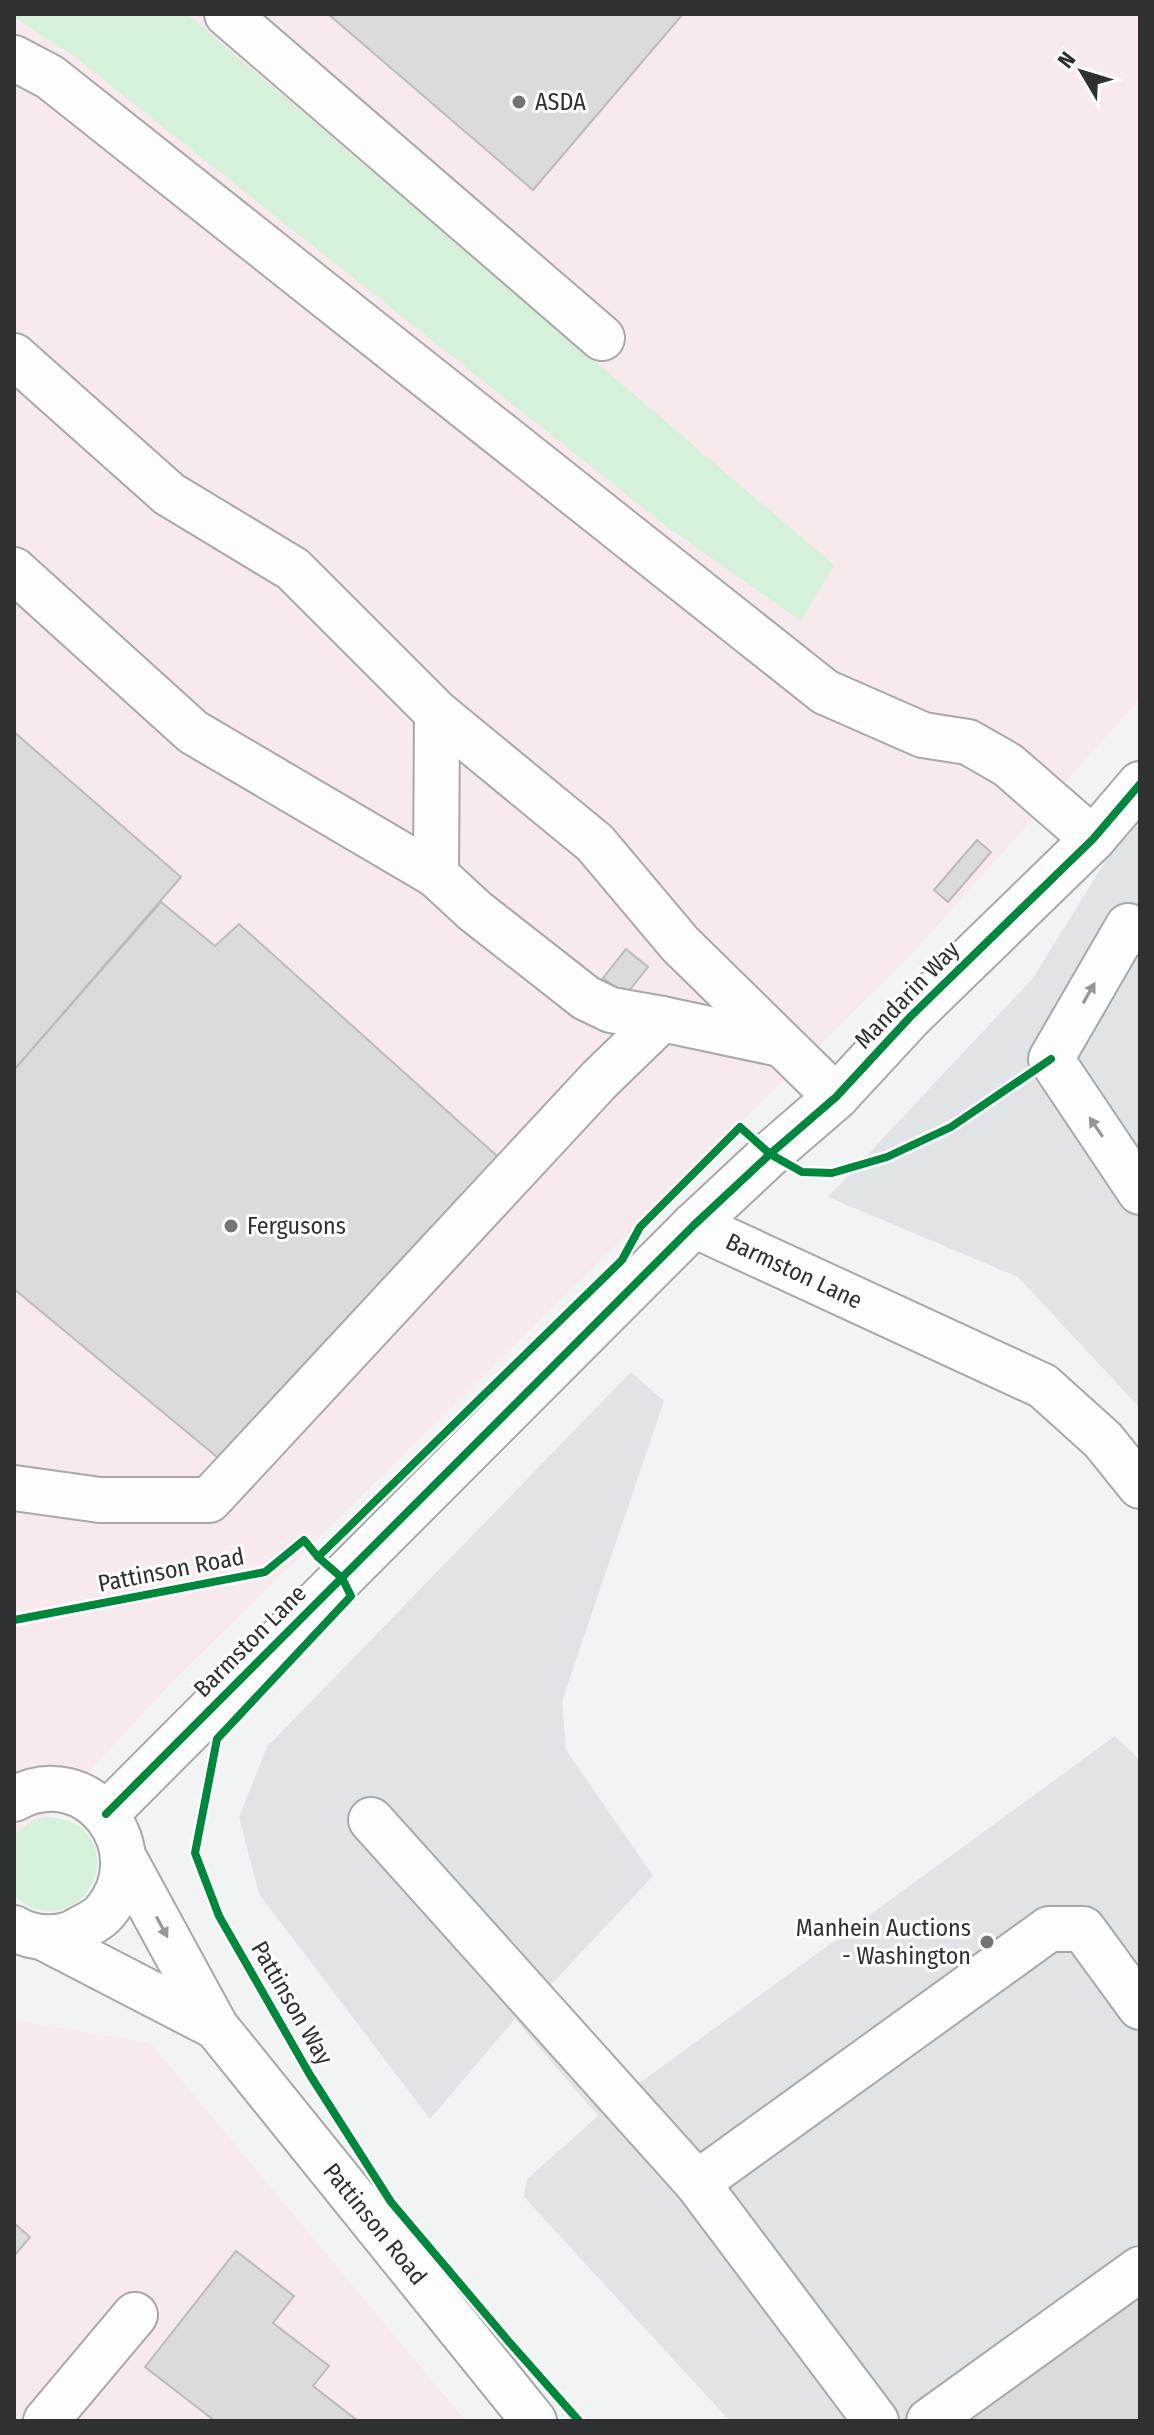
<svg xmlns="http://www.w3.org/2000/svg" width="1154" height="2435" viewBox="0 0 1154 2435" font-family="'Fira Sans Condensed',sans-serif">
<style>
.built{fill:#e0e4e7}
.industrial{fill:#f7e9ec}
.green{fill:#d5f1d9}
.building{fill:#dbdbdb;stroke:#bbb;stroke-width:2}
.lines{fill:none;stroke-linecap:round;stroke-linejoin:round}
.minor-casing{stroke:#a8a8a8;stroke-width:48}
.minor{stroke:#fdfdfd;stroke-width:44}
.cycleway-casing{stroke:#fff;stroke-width:13}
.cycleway{stroke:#00873e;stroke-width:8}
.oneway{fill:#969697}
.poi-dot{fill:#737475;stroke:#fff;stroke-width:3}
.labels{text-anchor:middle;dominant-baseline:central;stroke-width:6;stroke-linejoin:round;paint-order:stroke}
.poi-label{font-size:24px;fill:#2f3031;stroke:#fff;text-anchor:start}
.street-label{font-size:24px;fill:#2f3031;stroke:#fff}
</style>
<rect width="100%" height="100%" fill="#f2f3f3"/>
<!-- built -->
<g class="built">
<path d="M1140,805V1408L1018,1277L828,1197L1033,978Z"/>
<path d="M631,1372L664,1401L562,1701L566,1750L653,1876L547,1989L630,2090L1115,1736L1140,1760V2421H730L524,2197L527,2179L598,2116L515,2019L430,2119L259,1894L239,1817L267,1747Z"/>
</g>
<!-- industrial -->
<g class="industrial">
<path d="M14,14H1140V695L1138,701L912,954L171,1683L14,1852Z"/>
<path d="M14,2020L150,2043L466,2421H14Z"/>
</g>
<!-- green -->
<g class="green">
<path d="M14,14H187L834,565L801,621L666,526L71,54L14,17Z"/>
<path d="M47,1817C58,1818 68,1820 77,1825C115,1851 95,1908 52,1911C38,1912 23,1905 14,1894V1835L32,1821Z"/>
</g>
<!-- building -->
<g class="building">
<path d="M328,14H683L533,190Z"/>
<path d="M14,732L181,877L14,1070Z"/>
<path d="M977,840L991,852L948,902L934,890Z"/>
<path d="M161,902L215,946L239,924L506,1164L223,1462L14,1289V1070Z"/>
<path d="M626,949L648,967L625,996L603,978Z"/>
<path d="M14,2223L30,2237L14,2256Z"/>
<path d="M236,2251L294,2296L273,2323L329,2366L313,2386L358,2421H215L145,2367Z"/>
<path d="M1140,2294V2421H965Z"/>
</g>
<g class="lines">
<!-- minor casing -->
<g class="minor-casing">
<g id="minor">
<path d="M227,14L602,338"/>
<path d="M14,58L50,77L825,692L923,735L968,742L1008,765L1093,839"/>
<path d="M14,356L169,494L293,569L437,713L595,843L680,944L836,1097"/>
<path d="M14,570L193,732L436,875"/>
<path d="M437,713L436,875L475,911L586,998L611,1010L662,1019"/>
<path d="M1140,932L1128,926L1051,1059L1140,1192"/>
<path d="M694,1225L1043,1386L1103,1440L1140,1486"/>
<path d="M14,1488L100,1500H209L600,1079L662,1019L780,1044"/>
<path d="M14,1799C88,1758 158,1850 104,1913C98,1920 87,1925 78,1930C60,1941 32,1939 14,1928"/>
<path d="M106,1814L694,1225L770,1154L836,1097L911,1016L1093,839L1140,784"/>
<path d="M371,1820L697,2183L876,2421"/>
<path d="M124,1858L216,2027L534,2421"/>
<path d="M44,1938L216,2027"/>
<path d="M697,2183L1049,1929H1083L1140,2007"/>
<path d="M46,2421L135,2315"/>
<path d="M929,2421L1140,2269"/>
</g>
</g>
<!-- minor -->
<use href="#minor" class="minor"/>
<!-- cycleway casing -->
<g class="cycleway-casing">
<g id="cycleway">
<path d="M14,1620L265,1572L304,1540L318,1557"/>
<path d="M106,1814L694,1225L770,1154L836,1097L911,1016L1093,839L1140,784"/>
<path d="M579,2421L510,2343L391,2202L310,2075L219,1916L195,1853L217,1739L351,1596L342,1578L318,1557L622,1260L640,1227L740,1127L770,1154L802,1172L832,1173L887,1157L951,1127L1051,1059"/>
</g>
</g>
<!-- cycleway -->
<use href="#cycleway" class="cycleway"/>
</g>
<!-- one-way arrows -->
<defs><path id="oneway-solid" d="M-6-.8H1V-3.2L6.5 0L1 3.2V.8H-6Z" transform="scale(2)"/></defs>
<g class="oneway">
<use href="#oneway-solid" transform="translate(1089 993) rotate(-60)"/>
<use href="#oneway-solid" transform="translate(1096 1127) rotate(-124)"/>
<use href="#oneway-solid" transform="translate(162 1927) rotate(62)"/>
</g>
<!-- markers -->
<g class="poi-dot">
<circle cx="519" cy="102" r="8"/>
<circle cx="231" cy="1226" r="8"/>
<circle cx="987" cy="1942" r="8"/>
</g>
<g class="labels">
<!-- poi labels -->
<g class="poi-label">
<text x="535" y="102">ASDA</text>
<text x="247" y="1226">Fergusons</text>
<text x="971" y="1928" text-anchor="end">Manhein Auctions<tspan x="971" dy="28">- Washington</tspan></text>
</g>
<!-- street labels -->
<g class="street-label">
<text transform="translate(907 995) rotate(-46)">Mandarin Way</text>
<text transform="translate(794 1271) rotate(25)">Barmston Lane</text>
<text transform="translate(171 1570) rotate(-11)">Pattinson Road</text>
<text transform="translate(250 1641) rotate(-45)">Barmston Lane</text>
<text transform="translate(292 2003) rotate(60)">Pattinson Way</text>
<text transform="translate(375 2224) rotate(51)">Pattinson Road</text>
</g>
</g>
<!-- border -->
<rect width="1154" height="2435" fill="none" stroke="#2f3031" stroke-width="32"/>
<!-- north arrow -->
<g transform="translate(1082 72) rotate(308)" stroke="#ffffff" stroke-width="6" paint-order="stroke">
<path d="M0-6L14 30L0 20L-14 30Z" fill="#2f3031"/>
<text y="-12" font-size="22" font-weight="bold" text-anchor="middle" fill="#2f3031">N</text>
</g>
</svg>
